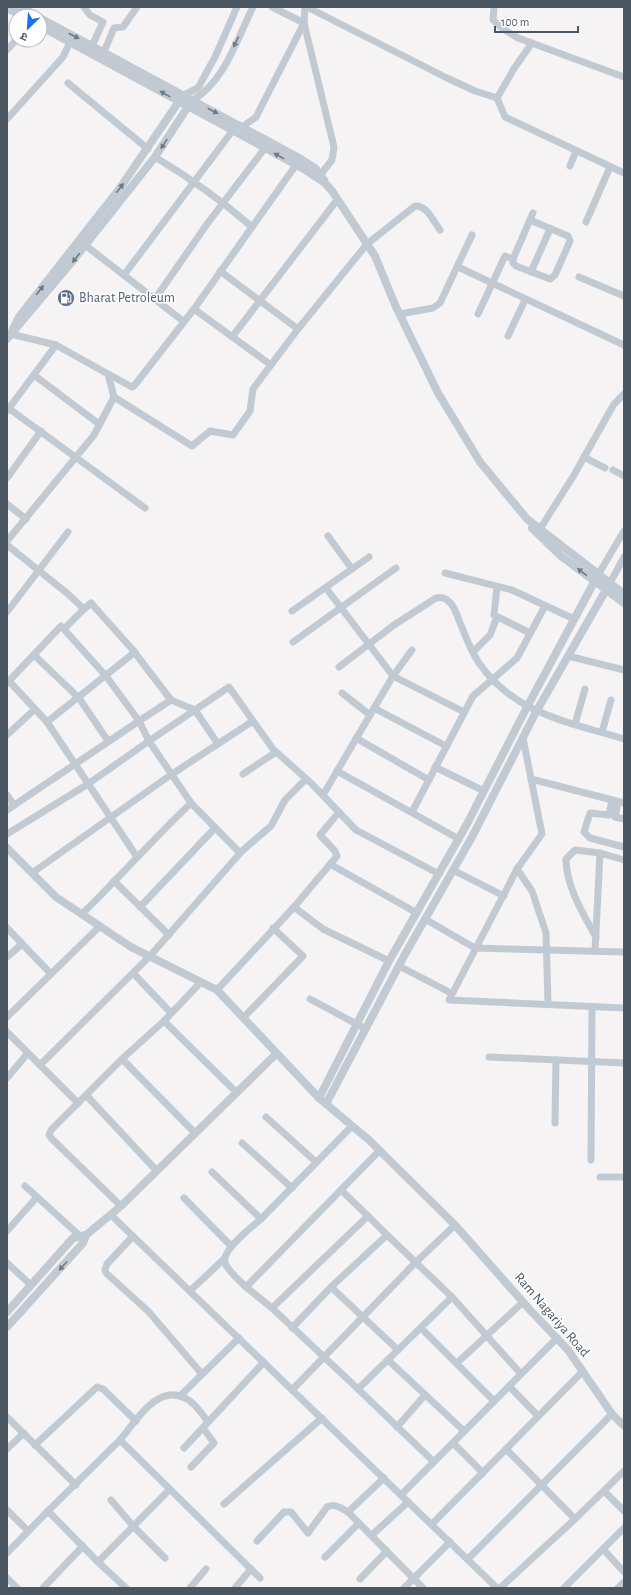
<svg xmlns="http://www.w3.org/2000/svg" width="631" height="1595" viewBox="0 0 631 1595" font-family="'Alegreya Sans','Noto Sans Devanagari',sans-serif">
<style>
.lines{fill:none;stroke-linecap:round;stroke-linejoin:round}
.minor{stroke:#c1cad2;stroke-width:7}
.tertiary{stroke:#c1cad2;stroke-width:8}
.oneway{fill:#6e7983}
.labels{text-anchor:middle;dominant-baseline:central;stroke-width:3;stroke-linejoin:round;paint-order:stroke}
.service-label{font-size:14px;fill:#4e5e75;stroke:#fff;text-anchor:start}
.street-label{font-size:14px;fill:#4a5661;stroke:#fff}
</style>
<rect width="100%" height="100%" fill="#f5f3f3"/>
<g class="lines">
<!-- minor -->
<g class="minor">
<path d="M84,7L90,15L103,22L92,46"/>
<path d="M305,7L304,23L334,147L332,160L321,174"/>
<path d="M307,7L447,78L475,91L497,98"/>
<path d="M494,7L493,20L503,29L518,38L624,77"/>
<path d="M7,50L16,40"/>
<path d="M104,52L114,28L123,27L137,7"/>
<path d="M68,83L148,149"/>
<path d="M184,95L198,88L215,57L237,7"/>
<path d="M497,98L505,117L624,173"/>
<path d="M497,98L515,67L532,43"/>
<path d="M193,100C225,81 237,39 253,7"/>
<path d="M7,119L63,57L70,42"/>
<path d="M242,127L256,117L304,23L272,7"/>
<path d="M155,157C190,178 221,200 252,227"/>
<path d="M570,166L576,151"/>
<path d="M586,222L610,167"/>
<path d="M85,245L183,321"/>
<path d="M513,259V263L516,266L550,279L555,275L570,241L568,236L530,220"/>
<path d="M458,267L624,345"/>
<path d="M220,271L298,329"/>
<path d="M531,272L550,229"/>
<path d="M124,275L233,130"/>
<path d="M579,277L624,296"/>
<path d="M155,299L207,224L265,148"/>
<path d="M194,309L271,365"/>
<path d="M400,314L433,308L440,303L472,235"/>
<path d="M478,314L505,256L513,259L533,213"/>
<path d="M508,336L525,300"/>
<path d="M232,337L337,200"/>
<path d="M108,374L132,387L134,386L194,309L296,165"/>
<path d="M34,375L99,424"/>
<path d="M114,397L192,446L210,431L233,435L250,411L253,389L298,329L367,244L415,206C427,205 433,221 440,230"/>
<path d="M7,407L145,508"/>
<path d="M7,411L56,345"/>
<path d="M584,457L605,468"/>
<path d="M613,470L624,476"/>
<path d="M7,478L41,431"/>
<path d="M7,504L26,519"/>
<path d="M540,529L574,475L614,404L624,394"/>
<path d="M328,536L352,569"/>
<path d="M7,541L94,435L114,397L108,374L56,345L11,334"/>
<path d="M7,545L68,594L84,609L64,629"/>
<path d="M445,573L512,590L574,619"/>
<path d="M598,575L624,531"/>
<path d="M610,583L624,557"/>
<path d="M497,587L494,615L530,633"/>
<path d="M84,609L91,603L132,649L171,700L195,710L218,744"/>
<path d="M292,611L369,557"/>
<path d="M7,612L68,532"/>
<path d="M293,642L396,568"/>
<path d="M412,650L393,676L464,712"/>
<path d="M474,651L490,635L497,617"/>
<path d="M34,655L79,698L108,741"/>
<path d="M568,656L624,670"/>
<path d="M339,667L394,625L436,598C444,596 450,601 454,608C462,626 468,647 479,663C514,714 569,722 624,739"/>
<path d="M9,681L47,722L137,857"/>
<path d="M7,683L61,626L106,676L139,721L7,810"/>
<path d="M342,693L370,715"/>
<path d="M171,700L139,721L149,741L191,803L240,853"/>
<path d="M374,708L446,746"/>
<path d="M47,722L135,652"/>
<path d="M575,724L585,689"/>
<path d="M602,732L611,700"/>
<path d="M7,735L35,709"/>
<path d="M356,738L429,780"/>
<path d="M523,738L542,834L517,869L449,1000L624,1008"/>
<path d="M435,767L484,791"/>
<path d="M337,771L459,839"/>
<path d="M243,774L276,752"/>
<path d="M531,779L624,803"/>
<path d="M7,795L14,805"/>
<path d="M323,795L393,676L326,588"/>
<path d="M612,800L609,815L590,813L584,832L590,838L624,847"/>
<path d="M618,802L615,817L624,819"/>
<path d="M412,812L473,696L517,658L545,606"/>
<path d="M7,834L88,784L149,741L229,687L273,749L312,784L356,830L439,874"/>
<path d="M330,864L417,913"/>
<path d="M517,869L532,891L546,933L548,1004"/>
<path d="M453,870L504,896"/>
<path d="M32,873L172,774L253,721"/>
<path d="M114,881L169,935"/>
<path d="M140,907L214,829"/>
<path d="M294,907L323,929L389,961"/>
<path d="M82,914C119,878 153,839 191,803"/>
<path d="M425,919L475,948L624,952"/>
<path d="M7,928L51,974"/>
<path d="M596,937C583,914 566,886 566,859L575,850L600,853L624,860"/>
<path d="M595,951L600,853"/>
<path d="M7,957L22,944"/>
<path d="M399,966L451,993"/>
<path d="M133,973L171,1013"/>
<path d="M217,990L294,907L337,856L335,851L320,835L339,812"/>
<path d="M310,999L366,1029"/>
<path d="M7,1017L100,926"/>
<path d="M244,1017L303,956L273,928"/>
<path d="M164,1021L236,1092"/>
<path d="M7,1032L78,1103"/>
<path d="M489,1057L624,1063"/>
<path d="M122,1059L195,1133"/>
<path d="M40,1065L150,956L242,851L271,826L285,800L306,779"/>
<path d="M7,1078L27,1054"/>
<path d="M86,1095L156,1170"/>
<path d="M266,1117L316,1162"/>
<path d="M555,1123L556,1060"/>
<path d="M242,1143L292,1188"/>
<path d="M591,1160L592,1007"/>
<path d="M212,1172L261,1219L352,1126"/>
<path d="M600,1177H624"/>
<path d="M25,1186L79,1235"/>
<path d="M341,1190L368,1216"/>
<path d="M184,1198L231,1246"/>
<path d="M121,1206L52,1139L49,1135L51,1130L122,1059L164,1021L201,982"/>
<path d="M111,1215L497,1588"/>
<path d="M7,1231L37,1197"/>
<path d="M387,1235L452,1297"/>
<path d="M133,1236L107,1264L105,1270L106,1273L148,1311L202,1374"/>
<path d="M7,1263L31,1285"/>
<path d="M246,1287C240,1281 228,1271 225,1263C221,1250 252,1227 261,1219"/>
<path d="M331,1287L398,1350"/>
<path d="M190,1291L225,1258"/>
<path d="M272,1308L246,1287L380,1150"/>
<path d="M292,1328L331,1287L387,1235L368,1216L272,1308L358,1389"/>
<path d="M421,1328L494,1401"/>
<path d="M388,1360L464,1431"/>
<path d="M457,1363L523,1302"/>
<path d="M509,1386L538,1416"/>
<path d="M292,1390L415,1263L455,1225"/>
<path d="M180,1396L239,1338"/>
<path d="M7,1417L76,1485"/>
<path d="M208,1422C202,1414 196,1404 187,1399C158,1382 136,1421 120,1440L260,1578"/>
<path d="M397,1427L425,1395"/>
<path d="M120,1440L48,1511L98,1562L169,1490"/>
<path d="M453,1443L483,1473"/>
<path d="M35,1445L97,1387L103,1389L136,1421"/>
<path d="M184,1448L264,1362"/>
<path d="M7,1449L24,1433"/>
<path d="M506,1449L575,1519"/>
<path d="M434,1462L358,1389L452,1297L521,1374"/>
<path d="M191,1467L214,1443L203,1428"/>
<path d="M384,1478L348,1512L423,1588"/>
<path d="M604,1491L624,1511"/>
<path d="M401,1495L557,1338"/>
<path d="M111,1500L133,1526L165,1558"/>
<path d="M224,1504L322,1418"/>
<path d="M7,1510L28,1531"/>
<path d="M432,1524L583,1371"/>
<path d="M372,1535L408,1502"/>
<path d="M257,1541L284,1512H291L308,1533L327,1507C335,1503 341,1508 348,1512"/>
<path d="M603,1549L624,1572"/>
<path d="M7,1553L48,1511"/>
<path d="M325,1557L359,1523"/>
<path d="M468,1559L612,1414"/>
<path d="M98,1562L126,1588"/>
<path d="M7,1578L17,1588"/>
<path d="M360,1579L387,1551"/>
<path d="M43,1588L83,1546"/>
<path d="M190,1588L206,1569"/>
<path d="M235,1588L251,1569"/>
<path d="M404,1588L450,1542"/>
<path d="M500,1588L575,1519L624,1471"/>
<path d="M564,1588L624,1528"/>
<path d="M618,1588L624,1582"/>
</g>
<!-- tertiary -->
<g class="tertiary">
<path d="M20,7L37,16"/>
<path d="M7,8L22,16"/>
<path d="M40,18L301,159L315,168L324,180"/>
<path d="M40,26L302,168L325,183L332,191L375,256L396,307L438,393L480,462L527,519L624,594"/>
<path d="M11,333L19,317L120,188L182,97"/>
<path d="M7,339L71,263L155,157L191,102"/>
<path d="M532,528L561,556L624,603"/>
<path d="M7,848L56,897L131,947L217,990L319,1098L369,1140L455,1225L530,1310L568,1350L612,1414L624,1426"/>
<path d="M319,1098L389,961L467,824L527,707L598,575"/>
<path d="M326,1104L404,956L472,837L536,712L610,583"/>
<path d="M7,1312L73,1238L86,1235"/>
<path d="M7,1327L83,1243L86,1235L121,1206L276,1054"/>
</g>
</g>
<!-- one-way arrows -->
<defs><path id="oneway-solid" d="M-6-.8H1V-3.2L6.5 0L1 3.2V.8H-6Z"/></defs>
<g class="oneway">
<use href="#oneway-solid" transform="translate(74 36) rotate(28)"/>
<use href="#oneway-solid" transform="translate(236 42) rotate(116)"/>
<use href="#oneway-solid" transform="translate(165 94) rotate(-151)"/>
<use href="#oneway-solid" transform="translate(213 111) rotate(28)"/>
<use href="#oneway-solid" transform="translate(164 144) rotate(122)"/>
<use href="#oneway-solid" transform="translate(279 156) rotate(-151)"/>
<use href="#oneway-solid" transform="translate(120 188) rotate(-53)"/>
<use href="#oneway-solid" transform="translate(76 258) rotate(128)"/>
<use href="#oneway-solid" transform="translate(40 290) rotate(-52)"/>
<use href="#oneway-solid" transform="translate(582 572) rotate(-142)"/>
<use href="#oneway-solid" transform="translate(63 1266) rotate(132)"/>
</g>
<!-- icons -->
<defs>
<g id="fuel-disc" transform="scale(0.9)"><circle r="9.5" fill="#5c6f8a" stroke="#fff"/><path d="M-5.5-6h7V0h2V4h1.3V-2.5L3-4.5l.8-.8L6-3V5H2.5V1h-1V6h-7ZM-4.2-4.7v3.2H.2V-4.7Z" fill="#fff"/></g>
</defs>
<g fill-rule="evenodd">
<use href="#fuel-disc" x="66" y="298"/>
</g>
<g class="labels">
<!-- service labels -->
<g class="service-label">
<text x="79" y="298">Bharat Petroleum</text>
</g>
<!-- street labels -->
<g class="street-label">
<text transform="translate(552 1315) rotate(49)">Ram Nagariya Road</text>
</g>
</g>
<!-- border -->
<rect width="631" height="1595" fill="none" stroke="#4a5661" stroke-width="16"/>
<!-- north arrow -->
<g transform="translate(28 28) rotate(205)"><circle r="19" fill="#ffffff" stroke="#b7bbc0"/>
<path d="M0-3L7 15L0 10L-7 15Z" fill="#1a73e8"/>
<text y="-6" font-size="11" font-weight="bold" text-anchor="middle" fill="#4a5661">उ</text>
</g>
<!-- scale -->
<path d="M495 26v6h83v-6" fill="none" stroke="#4a5661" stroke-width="2"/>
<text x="501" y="26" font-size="12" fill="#4a5661" stroke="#ffffff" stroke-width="3" paint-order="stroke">100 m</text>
</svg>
